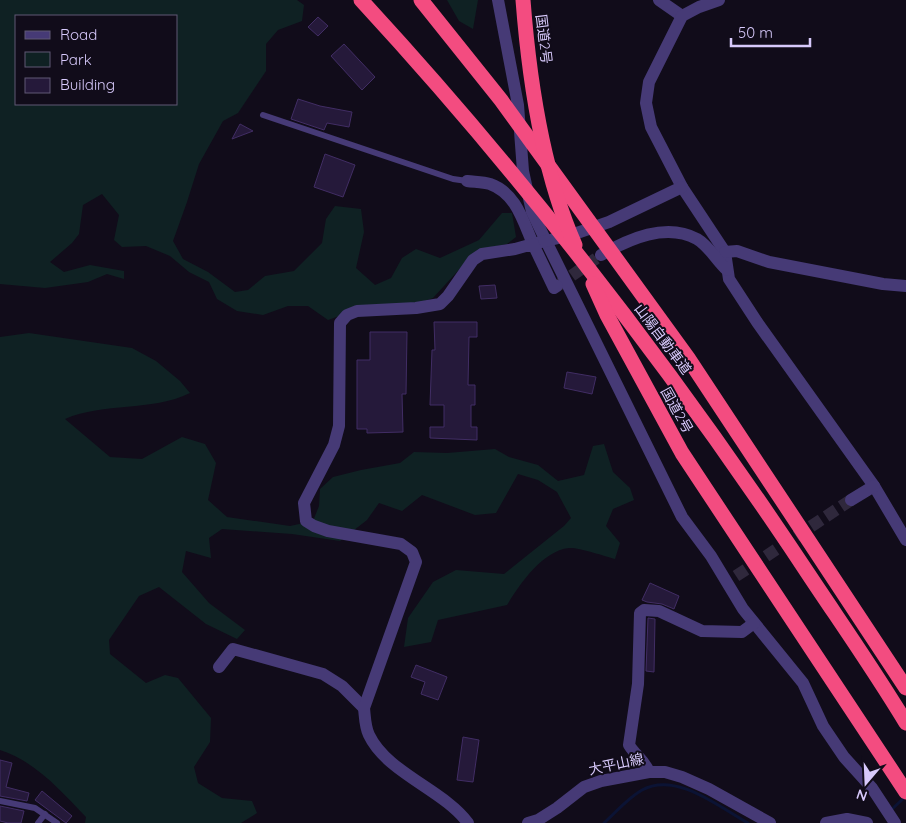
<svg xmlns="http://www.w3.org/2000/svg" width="906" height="823" viewBox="0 0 906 823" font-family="Quicksand,'Noto Sans JP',sans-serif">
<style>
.green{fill:#0f2123;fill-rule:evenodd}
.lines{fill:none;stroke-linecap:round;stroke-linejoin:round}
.stream{stroke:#0b1334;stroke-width:3}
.building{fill:#25193a;stroke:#412d64}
.street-tunnel{stroke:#2f283c;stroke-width:12;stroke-dasharray:12 6;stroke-linecap:butt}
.lane{stroke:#463a76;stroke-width:6}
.street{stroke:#463a76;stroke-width:12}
.highway{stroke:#f34c80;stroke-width:15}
.labels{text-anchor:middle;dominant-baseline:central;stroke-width:4;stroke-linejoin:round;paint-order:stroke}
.street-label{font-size:14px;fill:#d7c9fb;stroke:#110c1a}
</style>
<rect width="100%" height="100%" fill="#110c1a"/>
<!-- green -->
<g class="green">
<path d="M0,0H297L304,5L302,21L278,30L266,44V71L238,113L223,121L199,164L187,202L173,241L183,259L208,272L235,292L248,290L265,276L294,271L322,243L326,219L335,206L361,209L364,232L356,268L375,285L391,278L402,258L416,249L440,258L479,240L502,213H512L516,237L507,244L477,250L433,298L418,303L342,315L328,320L308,306H288L263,315L237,311L217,299L209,282L189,272L170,256L146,246L122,247L114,240L119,215L102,194L83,205L79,234L72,243L50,262L64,272L90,265L124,271V279L107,274L88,282L45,288L0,284ZM16,16H176V104H16Z"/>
<path d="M447,0H478L473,29L459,21Z"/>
<path d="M29,333L132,348L156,361L180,381L190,393C151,412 104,402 65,419L110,457L142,459L182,437L205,444L216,463L208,500L227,517L290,526L313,521L319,506L320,489L333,477L361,470L400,463L414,452L447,453L495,449L509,457L538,465L558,481L584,475L593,446L604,444L613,472L630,488L634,500L613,509L606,526L620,543L615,559C605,556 577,547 569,548C542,551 520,584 507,605L438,620L431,642L404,647L408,618L433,582L456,570L504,574L564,526L571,518L557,492L538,480L518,474L496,513L475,515L422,495L402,511L379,503L367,520L340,541L292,534L222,529L209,538L211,558L186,551L182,572L209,603L245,630L237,639L206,624L159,587L139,596L109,640L110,654L146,683L165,675L178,678L211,718L210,742L194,767L198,783L222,798L252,801L257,813L241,823H85L86,817C61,791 35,761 0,750V337Z"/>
</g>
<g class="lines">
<!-- stream -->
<g class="stream">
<path d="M890,811L906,796"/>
<path d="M604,823C616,812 628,798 642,790C676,771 719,807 748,823"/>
</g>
</g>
<!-- building -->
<g class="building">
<path d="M318,17L328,26L318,36L308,27Z"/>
<path d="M344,44L375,77L362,90L331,56Z"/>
<path d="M298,99L320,106L352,112L349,127L327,123L324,130L291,119Z"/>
<path d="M240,124L253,131L232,139Z"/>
<path d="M325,154L355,165L343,197L314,187Z"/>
<path d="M495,285L497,298L481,299L479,286Z"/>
<path d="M434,322H477V337H469L468,385H475V405H471V427H477V440L430,438V427H444V405H430L432,350H435Z"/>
<path d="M370,332H407L406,394H402L403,432L367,433V429H357V360H370Z"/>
<path d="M567,372L596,377L592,394L564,388Z"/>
<path d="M650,583L679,596L674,609L662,604L647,602L642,600Z"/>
<path d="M648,618L655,619L654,672L646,671Z"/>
<path d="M416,665L447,677L438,700L421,694L425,682L411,677Z"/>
<path d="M463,737L479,740L473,782L457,780Z"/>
<path d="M0,760L12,763L6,787L29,793L27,801L0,796Z"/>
<path d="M42,791L72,816L66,823L35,800Z"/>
<path d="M0,806L24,811L21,823H8L0,821Z"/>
</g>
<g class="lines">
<!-- street-tunnel -->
<g class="street-tunnel">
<path d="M557,286L601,255"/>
<path d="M736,576L851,500"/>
</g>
<!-- lane -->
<g class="lane">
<path d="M263,115L453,179L467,181"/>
<path d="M0,801L35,808L57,823"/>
<path d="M38,823L45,814"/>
</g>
<!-- street -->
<g class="street">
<path d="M498,0L518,105L523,171L532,212L546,241L682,517L711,556L743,609L803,683L823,726L844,757L872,788L895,823"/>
<path d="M659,0L682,16"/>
<path d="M719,0L699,7L682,16L649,82L646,103L651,127L682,187L725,252L729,279L757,322L874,486L906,540"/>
<path d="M467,181C474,182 483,182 490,184C516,193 523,221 533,244L571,235L609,222L682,187"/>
<path d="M725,252L737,251L769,262L883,284L906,286"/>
<path d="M601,255C629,239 666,222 697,239C709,246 717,261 727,270"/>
<path d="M851,500L874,486"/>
<path d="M219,667L233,649L323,674L342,686L364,708"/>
<path d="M649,772C645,761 635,755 629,745L638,684L640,613L644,610L659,611L702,631L742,632L754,623"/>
<path d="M468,823C444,790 387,773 369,735C365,727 365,717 364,708L416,562L412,552L401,544L328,531L314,526L306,521L304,503L334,445L339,426L340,323L347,315L357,311L416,308L440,304L448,296L473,260L482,254L515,249L533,244L554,288L557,286"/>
<path d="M528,823L538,820L557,808L584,787L601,781L649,772H665L682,777L709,789L770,823"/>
<path d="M826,823L847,819L867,823"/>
</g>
<!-- highway -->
<g class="highway">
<path d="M361,0C527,180 676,374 811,578C843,626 876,673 906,723"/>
<path d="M421,0L501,100L688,358L906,688"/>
<path d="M523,0C529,78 543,173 575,245"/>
<path d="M593,284L607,315L682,453L906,792"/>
</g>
</g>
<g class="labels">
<!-- street labels -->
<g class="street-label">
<text transform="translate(544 39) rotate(83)">国道2号</text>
<text transform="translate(663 339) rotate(53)">山陽自動車道</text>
<text transform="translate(677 410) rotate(61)">国道2号</text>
<text transform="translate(616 764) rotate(-12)">大平山線</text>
</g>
</g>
<!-- legend -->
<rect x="15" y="15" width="162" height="90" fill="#110c1a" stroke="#605874"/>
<rect x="25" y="31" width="25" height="8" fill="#463a76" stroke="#605874"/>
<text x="60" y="40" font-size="15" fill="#d7c9fb">Road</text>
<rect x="25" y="52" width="25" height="15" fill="#0f2123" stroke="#605874"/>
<text x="60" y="65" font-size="15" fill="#d7c9fb">Park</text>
<rect x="25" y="78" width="25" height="15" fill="#25193a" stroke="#605874"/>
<text x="60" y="90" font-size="15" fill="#d7c9fb">Building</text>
<!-- north arrow -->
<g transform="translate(866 783) rotate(199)" stroke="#110c1a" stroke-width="4" paint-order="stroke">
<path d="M0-4L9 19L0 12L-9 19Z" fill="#d7c9fb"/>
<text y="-8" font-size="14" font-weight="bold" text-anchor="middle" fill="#d7c9fb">N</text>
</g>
<!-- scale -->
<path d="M731 38v8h79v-8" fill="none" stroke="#d7c9fb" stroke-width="2.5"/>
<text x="738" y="38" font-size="15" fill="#d7c9fb" stroke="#110c1a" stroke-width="4" paint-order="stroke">50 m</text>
</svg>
